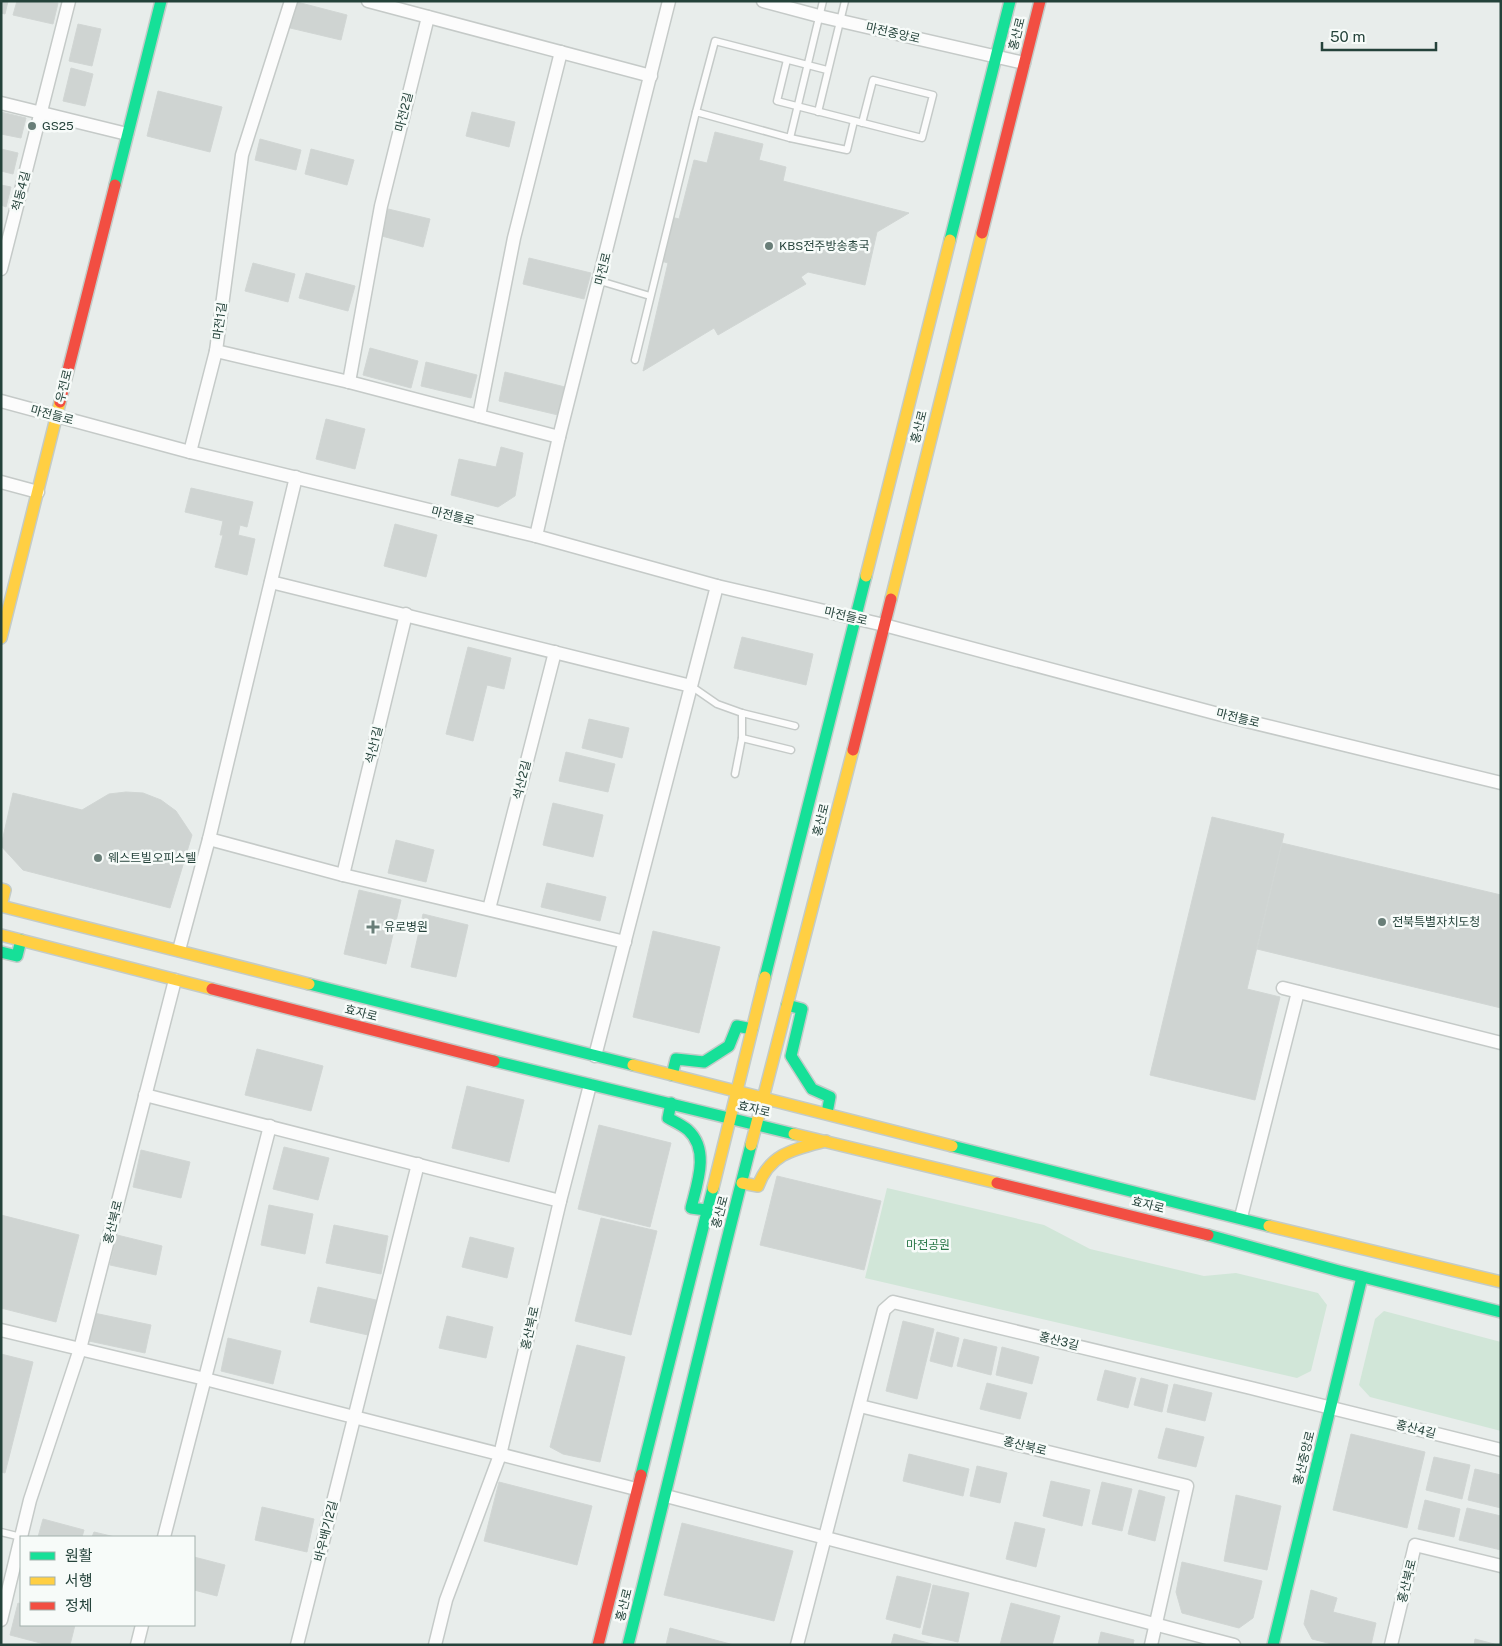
<svg xmlns="http://www.w3.org/2000/svg" width="1502" height="1646" viewBox="0 0 1502 1646" font-family="'Public Sans','Noto Sans KR',sans-serif">
<style>
.green{fill:#d1e6d8}
.building{fill:#cfd4d2;stroke:#d1d6d4}
.lines{fill:none;stroke-linecap:round;stroke-linejoin:round}
.lane-casing{stroke:#c5cac8;stroke-width:9}
.street-casing{stroke:#c5cac8;stroke-width:15}
.fast-casing{stroke:#c3cbc8;stroke-width:14}
.slow-casing{stroke:#c3cbc8;stroke-width:14}
.jam-casing{stroke:#c3cbc8;stroke-width:14}
.lane{stroke:#fcfcfc;stroke-width:6}
.street{stroke:#fcfcfc;stroke-width:12}
.fast{stroke:#16e098;stroke-width:11}
.slow{stroke:#ffcf43;stroke-width:11}
.jam{stroke:#f24e42;stroke-width:11}
.poi-dot{fill:#697e78;stroke:#f7fbf9;stroke-width:2}
.labels{text-anchor:middle;dominant-baseline:central;stroke-width:5;stroke-linejoin:round;paint-order:stroke}
.street-label{font-size:12px;fill:#24423a;stroke:#f7fbf9}
.poi-label{font-size:12px;fill:#24423a;stroke:#f7fbf9;text-anchor:start}
.park-label{font-size:12px;fill:#2d7a4b;stroke:#f7fbf9}
</style>
<rect width="100%" height="100%" fill="#e8edeb"/>
<!-- green -->
<g class="green">
<path d="M887,1188L1044,1225L1090,1249L1204,1276L1236,1273L1318,1293L1327,1305L1311,1371L1297,1378L865,1278Z"/>
<path d="M1384,1311L1501,1342V1431L1370,1397L1359,1385L1375,1319Z"/>
</g>
<!-- building -->
<g class="building">
<path d="M1,1H8L5,14L1,13Z"/>
<path d="M17,1L58,3L53,24L13,15Z"/>
<path d="M293,1L347,15L341,40L286,27Z"/>
<path d="M78,24L101,29L92,66L69,61Z"/>
<path d="M71,68L93,74L85,106L63,101Z"/>
<path d="M158,91L222,107L210,152L147,136Z"/>
<path d="M1,112L26,118L21,138L1,134Z"/>
<path d="M472,112L515,122L509,147L466,136Z"/>
<path d="M715,132L763,144L759,160L786,167L783,181L909,213L877,232L865,285L808,272L801,277L806,284L718,335L714,328L643,371L668,263L661,261L671,217L679,219L694,160L707,163Z"/>
<path d="M260,139L301,150L296,170L255,160Z"/>
<path d="M1,149L18,153L13,174L1,171Z"/>
<path d="M311,149L354,160L347,185L305,174Z"/>
<path d="M1,185L11,187L6,207L1,205Z"/>
<path d="M384,208L430,219L423,247L378,235Z"/>
<path d="M529,258L591,273L584,299L523,284Z"/>
<path d="M253,263L295,274L288,302L245,291Z"/>
<path d="M306,273L355,286L348,311L299,298Z"/>
<path d="M370,348L418,361L411,388L363,375Z"/>
<path d="M426,362L477,375L471,398L421,386Z"/>
<path d="M505,372L565,387L558,415L499,401Z"/>
<path d="M326,419L365,429L355,469L316,459Z"/>
<path d="M501,447L523,453L515,496L498,507L451,495L459,459L496,467Z"/>
<path d="M191,488L253,502L247,527L240,525L238,535L255,539L247,575L215,567L223,535H220L223,521L185,512Z"/>
<path d="M395,524L437,535L426,577L384,566Z"/>
<path d="M742,637L813,654L806,685L734,668Z"/>
<path d="M468,647L511,658L504,689L487,685L473,741L446,734Z"/>
<path d="M589,719L629,728L622,758L582,748Z"/>
<path d="M566,752L615,764L608,792L559,781Z"/>
<path d="M126,792L143,793L161,800L176,811L192,835L170,908L23,870L1,846L13,793L82,810L109,794Z"/>
<path d="M553,803L603,815L593,857L543,845Z"/>
<path d="M1212,817L1284,834L1247,989L1280,997L1255,1100L1150,1075Z"/>
<path d="M396,840L434,850L426,882L388,873Z"/>
<path d="M1282,843L1501,895V1008L1257,949Z"/>
<path d="M547,883L606,897L600,921L541,907Z"/>
<path d="M359,890L401,900L386,964L344,954Z"/>
<path d="M423,914L468,925L456,977L411,967Z"/>
<path d="M653,931L720,947L699,1033L633,1017Z"/>
<path d="M257,1049L323,1066L311,1111L245,1095Z"/>
<path d="M467,1086L524,1100L509,1162L452,1148Z"/>
<path d="M599,1125L671,1143L650,1227L578,1209Z"/>
<path d="M284,1147L329,1158L318,1200L273,1189Z"/>
<path d="M141,1150L190,1162L181,1198L133,1187Z"/>
<path d="M777,1176L881,1201L864,1270L760,1245Z"/>
<path d="M269,1205L313,1214L305,1254L261,1245Z"/>
<path d="M1,1215L79,1235L56,1322L1,1308Z"/>
<path d="M601,1218L657,1231L631,1335L575,1321Z"/>
<path d="M334,1225L388,1236L381,1274L326,1263Z"/>
<path d="M117,1235L162,1246L156,1275L110,1265Z"/>
<path d="M470,1237L514,1248L507,1278L462,1267Z"/>
<path d="M318,1287L376,1300L368,1335L310,1322Z"/>
<path d="M94,1313L151,1325L145,1353L89,1341Z"/>
<path d="M447,1316L493,1327L486,1358L439,1348Z"/>
<path d="M903,1321L934,1329L917,1399L886,1391Z"/>
<path d="M937,1332L959,1338L952,1367L930,1361Z"/>
<path d="M228,1338L281,1351L273,1384L221,1371Z"/>
<path d="M964,1339L997,1347L991,1375L957,1366Z"/>
<path d="M577,1345L625,1357L600,1462L563,1454L550,1447Z"/>
<path d="M1002,1347L1039,1357L1032,1384L996,1375Z"/>
<path d="M1,1354L33,1362L5,1473L1,1472Z"/>
<path d="M1105,1370L1136,1378L1128,1408L1097,1400Z"/>
<path d="M1141,1378L1168,1385L1162,1412L1134,1405Z"/>
<path d="M987,1383L1027,1393L1020,1419L980,1409Z"/>
<path d="M1174,1384L1212,1393L1205,1421L1167,1412Z"/>
<path d="M1166,1428L1204,1437L1196,1467L1158,1458Z"/>
<path d="M1351,1434L1425,1452L1407,1528L1333,1510Z"/>
<path d="M909,1454L969,1469L963,1496L903,1481Z"/>
<path d="M1434,1457L1470,1465L1462,1499L1426,1490Z"/>
<path d="M977,1466L1007,1473L1000,1503L970,1496Z"/>
<path d="M1475,1469L1501,1475V1508L1468,1500Z"/>
<path d="M1051,1481L1090,1490L1082,1526L1043,1516Z"/>
<path d="M499,1482L592,1506L577,1565L484,1541Z"/>
<path d="M1102,1482L1132,1489L1122,1531L1092,1524Z"/>
<path d="M1139,1490L1165,1497L1155,1541L1128,1534Z"/>
<path d="M1236,1495L1281,1506L1267,1570L1224,1561Z"/>
<path d="M1425,1500L1460,1509L1454,1537L1418,1529Z"/>
<path d="M262,1507L314,1519L307,1552L255,1540Z"/>
<path d="M1467,1508L1501,1516V1550L1459,1540Z"/>
<path d="M43,1519L84,1530L82,1537H38Z"/>
<path d="M1015,1522L1045,1529L1036,1567L1006,1559Z"/>
<path d="M682,1523L793,1551L774,1621L664,1595Z"/>
<path d="M94,1532L115,1537H92Z"/>
<path d="M194,1557L225,1565L217,1596L194,1590Z"/>
<path d="M1182,1562L1262,1581L1253,1618L1239,1628L1182,1613L1176,1592Z"/>
<path d="M897,1576L931,1584L920,1628L886,1619Z"/>
<path d="M933,1585L969,1593L958,1642L922,1634Z"/>
<path d="M1311,1590L1337,1598L1333,1612L1376,1623L1371,1645H1336L1312,1639L1304,1624Z"/>
<path d="M18,1603L21,1604V1625H75L70,1645H48L10,1635Z"/>
<path d="M1011,1603L1060,1616L1052,1645H1000Z"/>
<path d="M670,1628L734,1645H666Z"/>
<path d="M1101,1632L1134,1640L1133,1645H1098Z"/>
<path d="M894,1634L936,1645H891Z"/>
<path d="M1475,1639L1498,1645H1474Z"/>
</g>
<g class="lines">
<!-- lane casing -->
<g class="lane-casing">
<g id="lane">
<path d="M787,60L777,101L922,138L933,95L873,80L862,123"/>
<path d="M696,112L715,41L827,70"/>
<path d="M818,112L845,1"/>
<path d="M790,138L847,150L854,121"/>
<path d="M600,281L650,296"/>
<path d="M635,360L696,112L790,138L823,1"/>
<path d="M691,686L717,704L742,713L795,726"/>
<path d="M742,738L791,750"/>
<path d="M735,774L742,738V713"/>
<path d="M1,1532L21,1537"/>
</g>
</g>
<!-- street casing -->
<g class="street-casing">
<g id="street">
<path d="M368,1L651,76"/>
<path d="M763,1L819,16L1024,63"/>
<path d="M1,103L127,134"/>
<path d="M1,269L69,1"/>
<path d="M216,351L349,382L559,437"/>
<path d="M349,382L381,206L428,17"/>
<path d="M1,401L190,452L536,536L717,586L884,625L1222,715L1501,783"/>
<path d="M479,416L514,238L561,52"/>
<path d="M190,452L216,351L242,155L291,1"/>
<path d="M1,482L38,492"/>
<path d="M536,536L559,437L669,1"/>
<path d="M271,582L691,686"/>
<path d="M209,839L343,875L625,942"/>
<path d="M343,875L406,614"/>
<path d="M489,909L555,652"/>
<path d="M179,950L209,839L296,477"/>
<path d="M1283,988L1501,1043"/>
<path d="M595,1056L717,586"/>
<path d="M145,1095L560,1201"/>
<path d="M1241,1217L1298,992"/>
<path d="M1,1330L205,1379L636,1489"/>
<path d="M860,1406L1187,1486L1151,1645"/>
<path d="M666,1496L1234,1645"/>
<path d="M21,1537L30,1500L80,1349L175,980"/>
<path d="M164,1537L270,1126"/>
<path d="M1,1620L21,1537"/>
<path d="M137,1645L142,1625"/>
<path d="M297,1645L418,1164"/>
<path d="M435,1645L446,1600L500,1455L560,1201L590,1085"/>
<path d="M797,1645L884,1310L893,1302L1251,1388L1501,1450"/>
<path d="M1391,1645L1415,1545L1501,1566"/>
</g>
</g>
<!-- fast casing -->
<g class="fast-casing">
<g id="fast">
<path d="M115,185L161,1"/>
<path d="M950,240L1010,1"/>
<path d="M1,952L17,956L21,940"/>
<path d="M765,977L866,576"/>
<path d="M309,984L633,1065"/>
<path d="M787,1005L802,1009L791,1056L812,1089L830,1097L827,1113"/>
<path d="M494,1061L794,1134"/>
<path d="M672,1075L676,1059L704,1062L729,1046L737,1026L752,1029"/>
<path d="M671,1103L668,1118C675,1122 682,1125 688,1130C710,1150 697,1184 691,1208L706,1210"/>
<path d="M952,1146L1269,1226"/>
<path d="M1208,1235L1339,1271L1501,1312"/>
<path d="M641,1475L713,1188"/>
<path d="M628,1645C670,1479 708,1311 751,1145"/>
<path d="M1273,1645L1362,1277"/>
</g>
</g>
<!-- slow casing -->
<g class="slow-casing">
<g id="slow">
<path d="M866,576L950,240"/>
<path d="M891,599L982,233"/>
<path d="M1,638L60,402"/>
<path d="M1,889L5,890L1,906L309,984"/>
<path d="M1,935L212,989"/>
<path d="M633,1065L952,1146"/>
<path d="M794,1134L997,1183"/>
<path d="M751,1145L853,750"/>
<path d="M742,1183L758,1186C770,1153 795,1149 826,1141"/>
<path d="M713,1188L765,977"/>
<path d="M1269,1226L1501,1282"/>
</g>
</g>
<!-- jam casing -->
<g class="jam-casing">
<g id="jam">
<path d="M982,233L1040,1"/>
<path d="M60,402L115,185"/>
<path d="M853,750L891,599"/>
<path d="M212,989L494,1061"/>
<path d="M997,1183L1208,1235"/>
<path d="M598,1645L641,1475"/>
</g>
</g>
<!-- lane -->
<use href="#lane" class="lane"/>
<!-- street -->
<use href="#street" class="street"/>
<!-- fast -->
<use href="#fast" class="fast"/>
<!-- slow -->
<use href="#slow" class="slow"/>
<!-- jam -->
<use href="#jam" class="jam"/>
</g>
<!-- markers -->
<g class="poi-dot">
<circle cx="32" cy="126" r="5"/>
<circle cx="769" cy="246" r="5"/>
<circle cx="98" cy="858" r="5"/>
<circle cx="1382" cy="922" r="5"/>
<path d="M370.5 919.5h5v5h5v5h-5v5h-5v-5h-5v-5h5z"/>
</g>
<g class="labels">
<!-- street labels -->
<g class="street-label">
<text transform="translate(893 33) rotate(13)">마전중앙로</text>
<text transform="translate(1017 34) rotate(-76)">홍산로</text>
<text transform="translate(404 112) rotate(-76)">마전2길</text>
<text transform="translate(21 191) rotate(-76)">척동4길</text>
<text transform="translate(603 269) rotate(-76)">마전로</text>
<text transform="translate(220 321) rotate(-82)">마전1길</text>
<text transform="translate(64 386) rotate(-76)">우전로</text>
<text transform="translate(52 415) rotate(15)">마전들로</text>
<text transform="translate(919 427) rotate(-76)">홍산로</text>
<text transform="translate(453 516) rotate(14)">마전들로</text>
<text transform="translate(846 616) rotate(13)">마전들로</text>
<text transform="translate(1238 718) rotate(14)">마전들로</text>
<text transform="translate(374 745) rotate(-76)">석산1길</text>
<text transform="translate(522 780) rotate(-76)">석산2길</text>
<text transform="translate(821 820) rotate(-76)">홍산로</text>
<text transform="translate(361 1013) rotate(14)">효자로</text>
<text transform="translate(754 1109) rotate(13)">효자로</text>
<text transform="translate(1148 1205) rotate(14)">효자로</text>
<text transform="translate(720 1212) rotate(-75)">홍산로</text>
<text transform="translate(113 1222) rotate(-76)">홍산북로</text>
<text transform="translate(530 1328) rotate(-77)">홍산북로</text>
<text transform="translate(1059 1341) rotate(14)">홍산3길</text>
<text transform="translate(1416 1429) rotate(14)">홍산4길</text>
<text transform="translate(1025 1446) rotate(14)">홍산북로</text>
<text transform="translate(1304 1458) rotate(-76)">홍산중앙로</text>
<text transform="translate(326 1531) rotate(-76)">바우배기2길</text>
<text transform="translate(1407 1581) rotate(-76)">홍산북로</text>
<text transform="translate(624 1605) rotate(-76)">홍산로</text>
</g>
<!-- poi labels -->
<g class="poi-label">
<text x="42" y="126">GS25</text>
<text x="779" y="246">KBS전주방송총국</text>
<text x="108" y="858">웨스트빌오피스텔</text>
<text x="1392" y="922">전북특별자치도청</text>
<text x="384" y="927">유로병원</text>
</g>
<!-- park labels -->
<g class="park-label">
<text x="928" y="1245">마전공원</text>
</g>
</g>
<!-- border -->
<rect width="1502" height="1646" fill="none" stroke="#24423a" stroke-width="5"/>
<!-- legend -->
<rect x="20" y="1536" width="175" height="90" fill="#f7fbf9" stroke="#a3b1ad"/>
<rect x="30" y="1552" width="25" height="8" fill="#16e098" stroke="#a3b1ad"/>
<text x="65" y="1561" font-size="15" fill="#24423a">원활</text>
<rect x="30" y="1577" width="25" height="8" fill="#ffcf43" stroke="#a3b1ad"/>
<text x="65" y="1586" font-size="15" fill="#24423a">서행</text>
<rect x="30" y="1602" width="25" height="8" fill="#f24e42" stroke="#a3b1ad"/>
<text x="65" y="1611" font-size="15" fill="#24423a">정체</text>
<!-- scale -->
<path d="M1322 42v8h114v-8" fill="none" stroke="#24423a" stroke-width="2.5"/>
<text x="1330" y="42" font-size="15" fill="#24423a" stroke="#f7fbf9" stroke-width="4" paint-order="stroke">50 m</text>
</svg>
